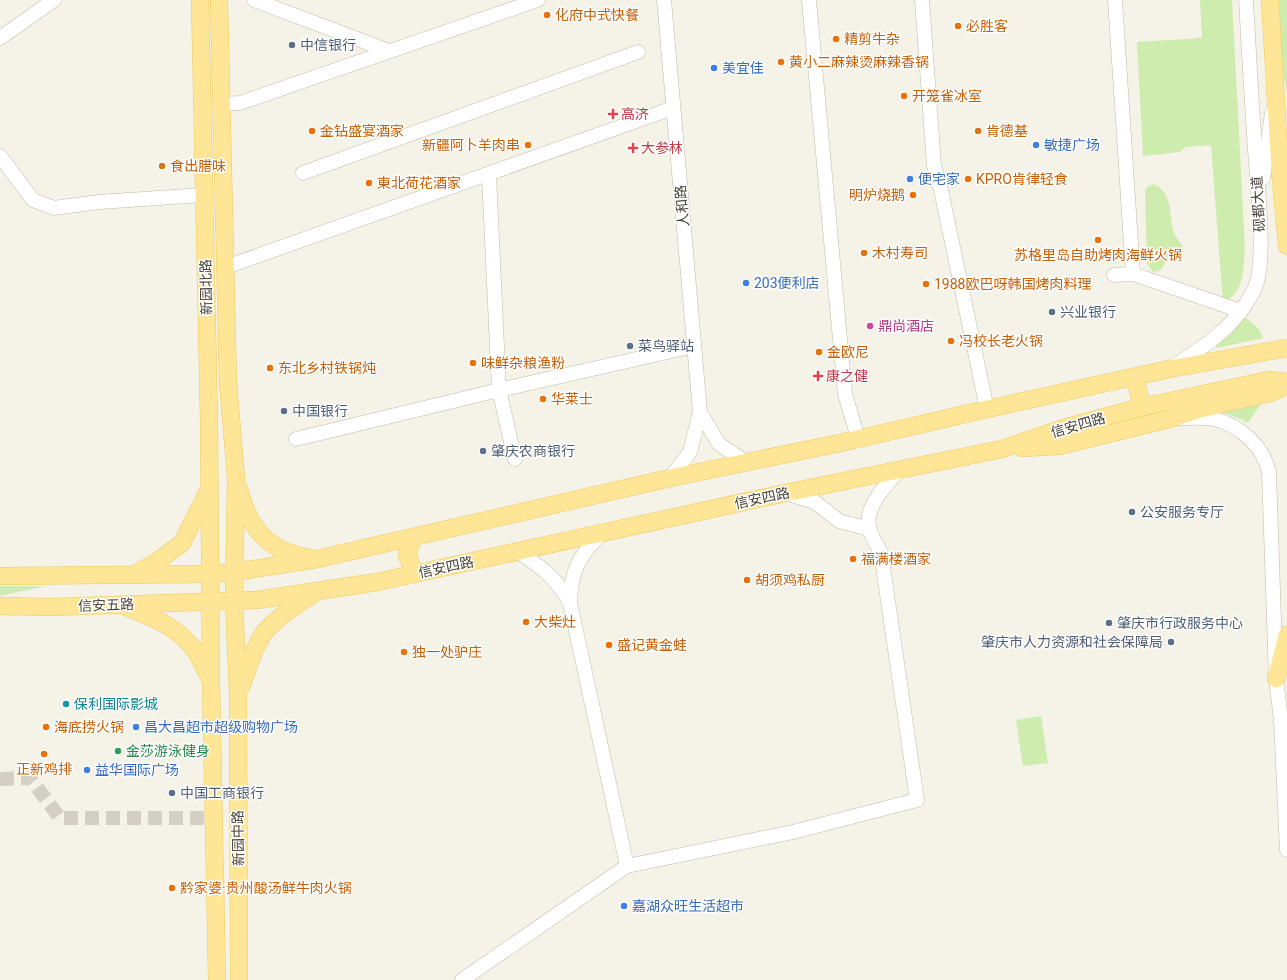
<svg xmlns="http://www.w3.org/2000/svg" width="1287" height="980" viewBox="0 0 1287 980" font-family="Roboto,'Noto Sans SC',sans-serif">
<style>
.green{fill:#cdecad}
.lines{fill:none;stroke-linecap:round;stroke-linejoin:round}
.minor-tunnel{stroke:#d3cfc4;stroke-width:14;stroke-dasharray:14 7;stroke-linecap:butt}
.minor-casing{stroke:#c1baa9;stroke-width:15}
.major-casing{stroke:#edc95d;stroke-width:18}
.minor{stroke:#fff;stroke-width:14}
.major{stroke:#ffe697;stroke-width:17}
.food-dot{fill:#e8710a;stroke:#fff;stroke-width:1.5}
.service-dot{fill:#5c6f8a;stroke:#fff;stroke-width:1.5}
.shop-dot{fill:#3f7fe0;stroke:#fff;stroke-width:1.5}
.health-dot{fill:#e0444e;stroke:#fff;stroke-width:1.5}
.hotel-dot{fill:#d1479c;stroke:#fff;stroke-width:1.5}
.culture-dot{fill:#0f9aa8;stroke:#fff;stroke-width:1.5}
.leisure-dot{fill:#2e9e5b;stroke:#fff;stroke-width:1.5}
.labels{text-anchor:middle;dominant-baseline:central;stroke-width:3;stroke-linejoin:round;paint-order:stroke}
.food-label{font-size:14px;fill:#c56008;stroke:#fff;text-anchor:start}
.service-label{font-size:14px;fill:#4e5e75;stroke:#fff;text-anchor:start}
.shop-label{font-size:14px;fill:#366cbe;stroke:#fff;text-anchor:start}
.health-label{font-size:14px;fill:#be3a42;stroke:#fff;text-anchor:start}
.street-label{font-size:14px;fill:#494236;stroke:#fff}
.hotel-label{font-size:14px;fill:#b23c85;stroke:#fff;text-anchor:start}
.culture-label{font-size:14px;fill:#0d838f;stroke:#fff;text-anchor:start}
.leisure-label{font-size:14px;fill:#27864d;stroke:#fff;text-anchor:start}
</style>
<rect width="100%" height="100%" fill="#f5f2e8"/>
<!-- green -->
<g class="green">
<path d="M1200,0H1232L1245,249C1243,272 1245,291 1223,303L1211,145L1185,147L1180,152L1143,156L1137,42L1202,38Z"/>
<path d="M1279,0H1287V94L1283,70Z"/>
<path d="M1153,184C1173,192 1169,214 1173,230C1175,236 1179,242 1183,246L1175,262H1173L1167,258L1161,270L1153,272L1147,263L1145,191L1147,187Z"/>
<path d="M1245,317L1259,329L1263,338L1217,348L1216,346L1231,334Z"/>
<path d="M1260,399V405L1248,423L1238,418L1214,409Z"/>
<path d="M0,586H46L0,596Z"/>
<path d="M1041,716L1048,763L1023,766L1016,720Z"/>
</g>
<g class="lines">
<!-- minor-tunnel -->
<path class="minor-tunnel" d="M0,779L30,778L60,818H215"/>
<!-- minor casing -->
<g class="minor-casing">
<g id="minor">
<path d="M254,0L389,51"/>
<path d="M664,0L700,412L690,452L670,478"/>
<path d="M809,0L845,394L858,438"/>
<path d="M922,0L934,165L941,190L987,409"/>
<path d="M1115,0L1133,274L1241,311"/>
<path d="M0,38L54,0"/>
<path d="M222,104L240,103L538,0"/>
<path d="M0,156L33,200L54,208L99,202L203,195"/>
<path d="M303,173L638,52"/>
<path d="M489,175L499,390L515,459"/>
<path d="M1263,178L1272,113"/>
<path d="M226,267L673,108"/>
<path d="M1114,275L1133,274"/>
<path d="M1172,367C1204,347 1235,327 1253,292C1267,268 1258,193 1256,163C1252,109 1249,54 1246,0"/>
<path d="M700,412L719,444L747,463"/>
<path d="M1179,418C1190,418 1203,417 1214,419C1240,425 1263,446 1269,472L1276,679L1281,720L1287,850"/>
<path d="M296,439L499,390L694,346"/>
<path d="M785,493L815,502L839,521L869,529"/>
<path d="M600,535C578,557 571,572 570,603L627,866"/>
<path d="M517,551C541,567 556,577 570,603"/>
<path d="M462,980L627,866L793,832L917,800L881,553C877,545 872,538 870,530C862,507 888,483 902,468"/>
</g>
</g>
<!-- major casing -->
<g class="major-casing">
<g id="major">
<path d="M200,0L209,422L211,681L217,980"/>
<path d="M219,0L228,383L236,477L234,601L238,693L239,980"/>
<path d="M1270,0L1280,170L1287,246"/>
<path d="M1135,377L1142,407"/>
<path d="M1022,448L1059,446L1173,418L1200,409L1270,393L1287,385"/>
<path d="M239,490C250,530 268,551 310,558"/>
<path d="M412,539L407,556L416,573"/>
<path d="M135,574L156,562L182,543L208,491"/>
<path d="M0,576L211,574L235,572L317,559L670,478L840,443L987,409L1169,369L1287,348"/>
<path d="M0,606L53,607L257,600L377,582L785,493L1002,449L1067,427L1142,407L1269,380L1287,382"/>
<path d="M126,607C151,617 180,627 196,652C201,660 205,670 210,679"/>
<path d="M1276,679L1287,635"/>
<path d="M241,687C248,670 253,648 264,633C277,617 296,606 313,594"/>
</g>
</g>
<!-- minor -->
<use href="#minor" class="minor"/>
<!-- major -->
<use href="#major" class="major"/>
</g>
<!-- markers -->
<g class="food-dot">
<circle cx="547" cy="15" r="4"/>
<circle cx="958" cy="26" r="4"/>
<circle cx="836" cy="39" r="4"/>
<circle cx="781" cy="62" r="4"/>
<circle cx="904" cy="96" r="4"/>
<circle cx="312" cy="131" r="4"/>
<circle cx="978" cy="131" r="4"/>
<circle cx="528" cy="145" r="4"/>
<circle cx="162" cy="166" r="4"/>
<circle cx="968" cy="179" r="4"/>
<circle cx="369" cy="183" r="4"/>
<circle cx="913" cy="195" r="4"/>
<circle cx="1098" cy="240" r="4"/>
<circle cx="864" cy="253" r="4"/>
<circle cx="926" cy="284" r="4"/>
<circle cx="951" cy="341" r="4"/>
<circle cx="819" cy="352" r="4"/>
<circle cx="473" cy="363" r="4"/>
<circle cx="270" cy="368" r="4"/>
<circle cx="543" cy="399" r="4"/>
<circle cx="853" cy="559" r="4"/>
<circle cx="747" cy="580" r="4"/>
<circle cx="526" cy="622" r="4"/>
<circle cx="609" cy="645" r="4"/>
<circle cx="404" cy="652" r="4"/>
<circle cx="46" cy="727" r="4"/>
<circle cx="44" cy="754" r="4"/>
<circle cx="172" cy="888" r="4"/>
</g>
<g class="service-dot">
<circle cx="292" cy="45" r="4"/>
<circle cx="1052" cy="312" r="4"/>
<circle cx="630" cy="346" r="4"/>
<circle cx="284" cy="411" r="4"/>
<circle cx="483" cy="451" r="4"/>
<circle cx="1132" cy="512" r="4"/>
<circle cx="1109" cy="623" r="4"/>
<circle cx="1171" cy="642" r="4"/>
<circle cx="172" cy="793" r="4"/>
</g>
<g class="shop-dot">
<circle cx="714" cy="68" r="4"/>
<circle cx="1036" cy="145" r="4"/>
<circle cx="910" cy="179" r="4"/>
<circle cx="746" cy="283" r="4"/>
<circle cx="136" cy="727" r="4"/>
<circle cx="87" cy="770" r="4"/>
<circle cx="624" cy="906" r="4"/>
</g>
<g class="health-dot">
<path d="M611 108h4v4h4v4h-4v4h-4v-4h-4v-4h4z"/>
<path d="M631 142h4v4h4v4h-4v4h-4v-4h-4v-4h4z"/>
<path d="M816 370h4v4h4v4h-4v4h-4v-4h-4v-4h4z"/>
</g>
<circle class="hotel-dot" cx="870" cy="326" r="4"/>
<circle class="culture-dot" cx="66" cy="704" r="4"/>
<circle class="leisure-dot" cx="118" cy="751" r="4"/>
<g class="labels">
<!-- food labels -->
<g class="food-label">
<text x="555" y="15">化府中式快餐</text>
<text x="966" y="26">必胜客</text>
<text x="844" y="39">精剪牛杂</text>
<text x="789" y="62">黄小二麻辣烫麻辣香锅</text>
<text x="912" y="96">开笼雀冰室</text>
<text x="320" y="131">金钻盛宴酒家</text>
<text x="986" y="131">肯德基</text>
<text x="520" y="145" text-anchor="end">新疆阿卜羊肉串</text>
<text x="170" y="166">食出腊味</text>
<text x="976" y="179">KPRO肯律轻食</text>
<text x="377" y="183">東北荷花酒家</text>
<text x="905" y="195" text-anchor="end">明炉烧鹅</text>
<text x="872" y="253">木村寿司</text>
<text x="1098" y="255" text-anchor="middle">苏格里岛自助烤肉海鲜火锅</text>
<text x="934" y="284">1988欧巴呀韩国烤肉料理</text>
<text x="959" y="341">冯校长老火锅</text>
<text x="827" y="352">金欧尼</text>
<text x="481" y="363">味鲜杂粮渔粉</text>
<text x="278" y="368">东北乡村铁锅炖</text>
<text x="551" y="399">华莱士</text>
<text x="861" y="559">福满楼酒家</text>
<text x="755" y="580">胡须鸡私厨</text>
<text x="534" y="622">大柴灶</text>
<text x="617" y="645">盛记黄金蛙</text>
<text x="412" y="652">独一处驴庄</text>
<text x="54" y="727">海底捞火锅</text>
<text x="44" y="769" text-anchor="middle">正新鸡排</text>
<text x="180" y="888">黔家婆·贵州酸汤鲜牛肉火锅</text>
</g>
<!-- service labels -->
<g class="service-label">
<text x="300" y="45">中信银行</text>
<text x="1060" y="312">兴业银行</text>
<text x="638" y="346">菜鸟驿站</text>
<text x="292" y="411">中国银行</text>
<text x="491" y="451">肇庆农商银行</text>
<text x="1140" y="512">公安服务专厅</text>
<text x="1117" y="623">肇庆市行政服务中心</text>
<text x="1163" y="642" text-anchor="end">肇庆市人力资源和社会保障局</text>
<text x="180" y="793">中国工商银行</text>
</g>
<!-- shop labels -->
<g class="shop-label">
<text x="722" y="68">美宜佳</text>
<text x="1044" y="145">敏捷广场</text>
<text x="918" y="179">便宅家</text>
<text x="754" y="283">203便利店</text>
<text x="144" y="727">昌大昌超市超级购物广场</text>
<text x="95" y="770">益华国际广场</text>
<text x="632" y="906">嘉湖众旺生活超市</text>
</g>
<!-- health labels -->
<g class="health-label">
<text x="621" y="114">高济</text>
<text x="641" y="148">大参林</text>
<text x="826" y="376">康之健</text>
</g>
<!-- street labels -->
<g class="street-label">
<text transform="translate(1258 204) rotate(-93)">砚都大道</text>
<text transform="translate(682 206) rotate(-95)">人和路</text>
<text transform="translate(206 287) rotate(-91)">新园北路</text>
<text transform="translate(1078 425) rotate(-16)">信安四路</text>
<text transform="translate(762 498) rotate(-12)">信安四路</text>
<text transform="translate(446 567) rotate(-12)">信安四路</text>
<text transform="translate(106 605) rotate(-2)">信安五路</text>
<text transform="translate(238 838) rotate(-91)">新园中路</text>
</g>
<!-- hotel labels -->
<g class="hotel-label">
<text x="878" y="326">鼎尚酒店</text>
</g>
<!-- culture labels -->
<g class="culture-label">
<text x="74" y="704">保利国际影城</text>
</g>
<!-- leisure labels -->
<g class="leisure-label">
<text x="126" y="751">金莎游泳健身</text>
</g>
</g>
</svg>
